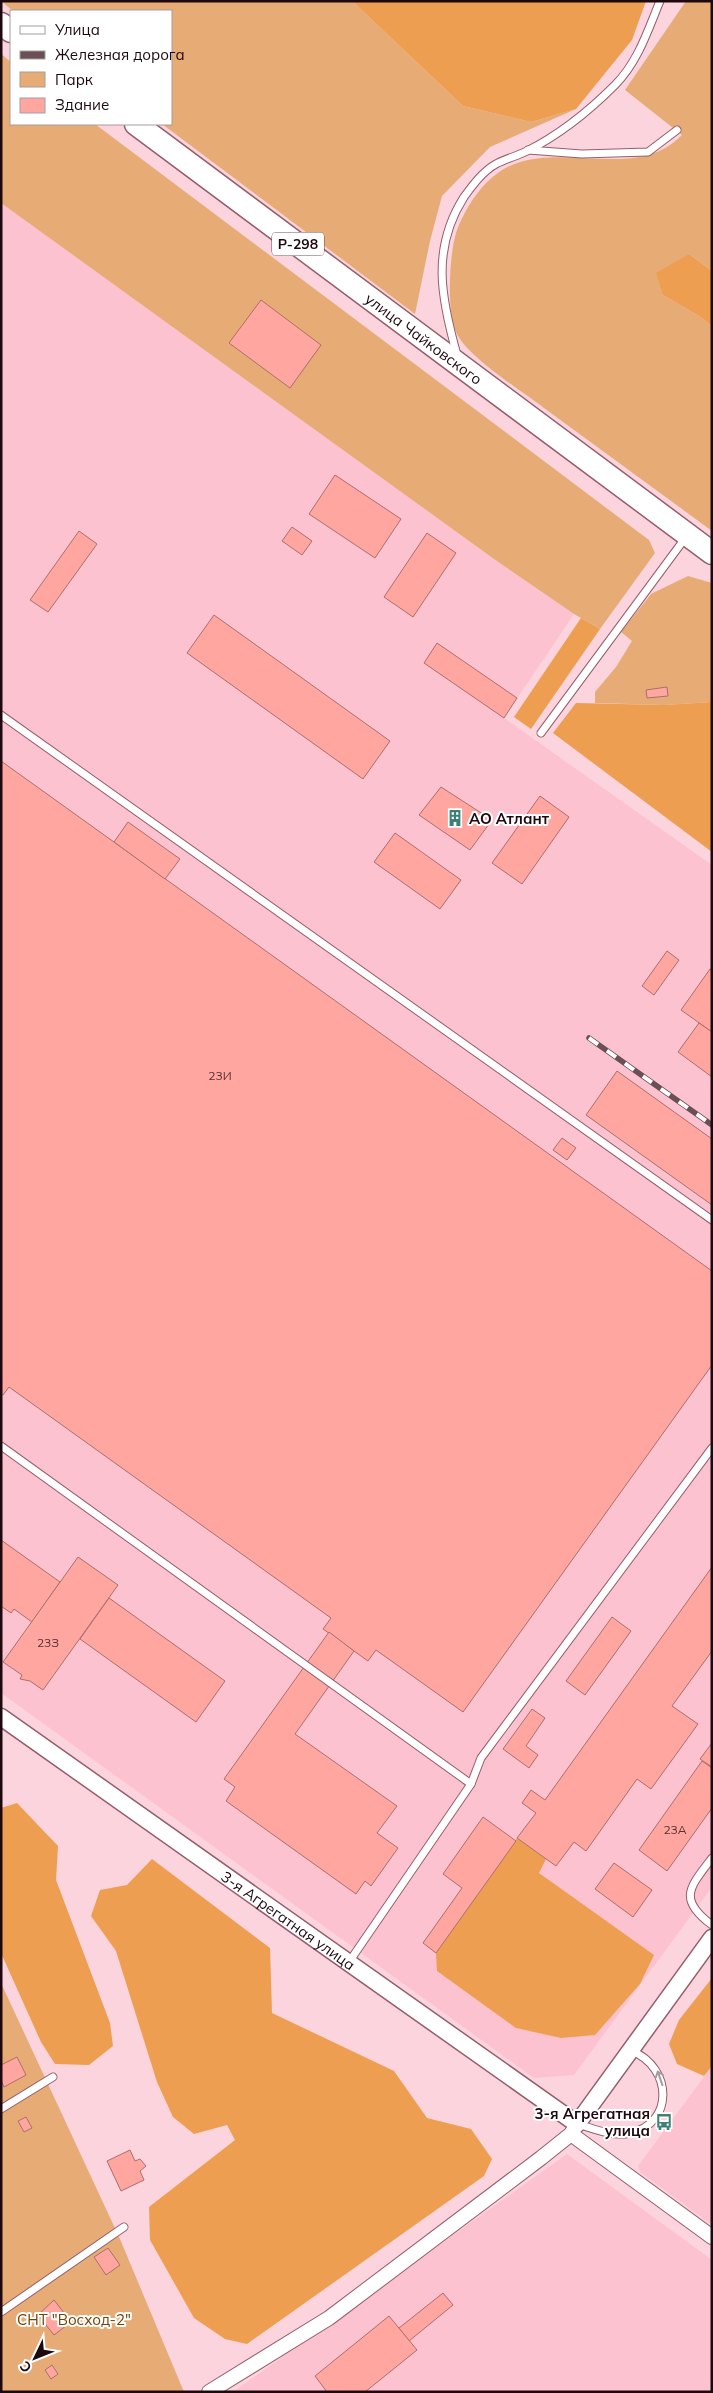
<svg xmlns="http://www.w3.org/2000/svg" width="713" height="2393" viewBox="0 0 713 2393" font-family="Mulish,sans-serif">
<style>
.built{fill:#fdc2d0}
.green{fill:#e7ac75}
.forest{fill:#ee9e50}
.building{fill:#ffa6a1;stroke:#ab6f6c}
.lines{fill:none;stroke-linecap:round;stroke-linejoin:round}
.service-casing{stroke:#965d6c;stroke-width:9}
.minor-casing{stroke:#965d6c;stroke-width:16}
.tertiary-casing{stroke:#965d6c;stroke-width:19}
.trunk-casing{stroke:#965d6c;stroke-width:25}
.service{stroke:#fff;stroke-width:7}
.minor{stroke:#fff;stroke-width:14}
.tertiary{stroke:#fff;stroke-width:16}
.trunk{stroke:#fff;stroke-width:22}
.rail-casing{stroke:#6b4f56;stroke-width:5.5}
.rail{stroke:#fff;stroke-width:4;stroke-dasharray:11;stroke-linecap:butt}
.oneway{stroke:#a59c9f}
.labels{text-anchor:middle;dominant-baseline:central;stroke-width:4;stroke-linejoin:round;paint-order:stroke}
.number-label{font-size:12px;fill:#563034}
.shield{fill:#fff;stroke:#625257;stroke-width:1}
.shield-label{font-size:14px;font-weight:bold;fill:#1e080f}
.street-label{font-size:15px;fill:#1e080f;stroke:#fff}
.poi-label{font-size:15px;font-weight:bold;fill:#1e080f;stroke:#fff;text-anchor:start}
.park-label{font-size:15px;fill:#754201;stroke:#fff}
</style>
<rect width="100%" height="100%" fill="#fcd4dd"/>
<!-- built -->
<g class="built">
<path d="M1,203L494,559L574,614L504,718L712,865V1887L574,2075L534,2078L1,1693Z"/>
<path d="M712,2066V2225L640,2172L638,2166Z"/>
<path d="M567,2154L712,2260V2392H233Z"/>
</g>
<!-- green -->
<g class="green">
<path d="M1,1H352L463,106L531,122L576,109L490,147L442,196L430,241L415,314L162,124H171V11H13Z"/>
<path d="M686,1H712V271L689,254L663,295L699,316L712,326V531C656,490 600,449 544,408C522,391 467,357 456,332C446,311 449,246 459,225C471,198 490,171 520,162C573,146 639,179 682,135L625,90Z"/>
<path d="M1,54L11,62V124H95L649,540L655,553L600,629L574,614L494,559L1,203Z"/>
<path d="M688,576L712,583V702L664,705L595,703V692L616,667L632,641L621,632L651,594Z"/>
<path d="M1,1983L120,2239L184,2392H1Z"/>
</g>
<!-- forest -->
<g class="forest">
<path d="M352,1H646L632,40L576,109L531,122L463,106Z"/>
<path d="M689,254L712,271V326L699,316L663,295L656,273Z"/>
<path d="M581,618L600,629L531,729L514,717Z"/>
<path d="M712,702V852L553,733L576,703L664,705Z"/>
<path d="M17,1803L58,1846L56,1880L110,2023L113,2046L89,2065L55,2064L41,2042L1,1953V1808Z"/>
<path d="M517,1838L546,1859L539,1873L654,1955L640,1984L595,2035L561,2038L516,2028L437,1971L436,1953Z"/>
<path d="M152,1859L270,1948L272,2013L394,2071L427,2118L471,2129L492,2159L484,2176L247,2344L225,2339L194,2318L150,2240L149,2207L235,2140L227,2125L194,2134L173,2117L157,2082L116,1951L91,1916L100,1890L127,1885Z"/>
<path d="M712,1978V2066L704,2076L677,2064L669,2044L679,2020Z"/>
</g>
<!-- building -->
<g class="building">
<path d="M261,300L321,345L290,388L229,343Z"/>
<path d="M335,475L401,519L375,558L309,514Z"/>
<path d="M292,527L312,541L302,555L282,541Z"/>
<path d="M79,531L97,544L48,612L30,600Z"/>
<path d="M427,533L456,553L413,617L384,597Z"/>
<path d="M214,615L390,741L363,779L187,653Z"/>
<path d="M437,643L517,698L504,718L424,663Z"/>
<path d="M667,687L668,696L647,698L646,690Z"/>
<path d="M1,761L712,1271V1365L463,1712L376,1650L368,1661L323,1629L331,1618L9,1387L3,1395L1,1394Z"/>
<path d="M441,787L492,820L470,850L419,815Z"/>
<path d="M540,796L569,817L522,884L492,863Z"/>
<path d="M128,822L180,859L165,879L114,842Z"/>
<path d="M395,833L461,880L440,909L374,862Z"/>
<path d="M667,951L679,960L654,995L642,986Z"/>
<path d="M710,969L712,970V1032L681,1010Z"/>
<path d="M699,1023L712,1032V1077L678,1052Z"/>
<path d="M617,1071L712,1139V1205L586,1115Z"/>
<path d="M562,1138L576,1148L567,1160L553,1150Z"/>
<path d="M1,1540L60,1582L32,1622L14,1609L11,1613L1,1606Z"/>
<path d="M78,1557L118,1585L43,1690L30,1681L20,1679L22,1675L3,1662Z"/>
<path d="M712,1567V1651L672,1706L698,1724L651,1789L637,1779L586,1851L574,1842L556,1866L517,1838L536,1813L522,1803L531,1790L545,1800Z"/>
<path d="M109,1598L225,1681L196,1722L80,1639Z"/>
<path d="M612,1617L631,1631L585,1695L566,1681Z"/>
<path d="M329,1632L354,1651L295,1734L397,1806L377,1833L398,1848L371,1886L365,1881L356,1894L226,1801L235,1787L224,1779Z"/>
<path d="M532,1709L545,1718L526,1746L538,1755L529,1768L503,1749Z"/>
<path d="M712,1743V1767L700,1759Z"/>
<path d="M702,1761L712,1768V1808L667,1871L639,1850Z"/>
<path d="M483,1817L516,1841L436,1953L423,1943L462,1888L443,1874Z"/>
<path d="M614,1863L652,1890L633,1917L595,1889Z"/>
<path d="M17,2057L26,2075L4,2087L1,2080V2065Z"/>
<path d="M26,2117L32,2128L24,2132L18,2121Z"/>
<path d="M130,2150L135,2161L140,2159L146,2166L140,2171L144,2180L121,2191L107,2161Z"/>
<path d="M108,2248L120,2265L106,2275L94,2257Z"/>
<path d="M443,2293L453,2305L409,2341L399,2328Z"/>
<path d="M54,2300L71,2322L54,2335L38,2315Z"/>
<path d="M389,2316L417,2350L365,2392H327L315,2376Z"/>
<path d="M52,2365L58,2374L51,2379L45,2370Z"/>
</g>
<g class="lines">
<!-- service casing -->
<g class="service-casing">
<g id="service">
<path d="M528,150L582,154L648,152L677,130"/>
<path d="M457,355C441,298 431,249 464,197C472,186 483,171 496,164C505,159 517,156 527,151C559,135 590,110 615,85C638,62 648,30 660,1"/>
<path d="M1,715L712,1220"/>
<path d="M541,733L686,537"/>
<path d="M1,1446L471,1784"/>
<path d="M712,1858C690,1887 677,1899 712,1925"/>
<path d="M349,1962L471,1784L481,1758L712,1448"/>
<path d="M1,2109L53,2077"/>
<path d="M578,2124C594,2129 613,2137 630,2133C674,2124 673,2068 632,2051"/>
<path d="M1,2312L124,2227"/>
</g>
</g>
<!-- minor casing -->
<g class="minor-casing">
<g id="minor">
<path d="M571,2134L712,2237"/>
<path d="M209,2392L329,2318L541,2158L571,2134L577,2124"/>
</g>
</g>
<!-- tertiary casing -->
<g class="tertiary-casing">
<g id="tertiary">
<path id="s1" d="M1,1717L577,2124L712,1938"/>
</g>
</g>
<!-- trunk casing -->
<g class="trunk-casing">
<g id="trunk">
<path d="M1,24L11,31"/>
<path id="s2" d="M136,124L712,553"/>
</g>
</g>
<!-- service -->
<use href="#service" class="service"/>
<!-- minor -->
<use href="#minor" class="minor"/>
<!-- tertiary -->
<use href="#tertiary" class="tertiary"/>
<!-- trunk -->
<use href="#trunk" class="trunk"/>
<!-- rail casing -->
<g class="rail-casing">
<path id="rail" d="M589,1038L712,1125"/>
</g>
<!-- rail -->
<use href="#rail" class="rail"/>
</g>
<!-- one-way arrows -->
<defs><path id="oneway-shaft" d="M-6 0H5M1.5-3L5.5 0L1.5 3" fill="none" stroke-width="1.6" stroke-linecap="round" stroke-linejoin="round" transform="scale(1.25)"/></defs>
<use class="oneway" href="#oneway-shaft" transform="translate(660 2078) rotate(-109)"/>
<!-- icons -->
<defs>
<g id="building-bare" transform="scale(1.35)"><path d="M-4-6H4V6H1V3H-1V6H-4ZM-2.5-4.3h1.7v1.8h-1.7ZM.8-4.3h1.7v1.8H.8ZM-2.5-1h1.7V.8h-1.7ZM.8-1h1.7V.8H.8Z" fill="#3c8177" stroke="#fff" stroke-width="2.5" paint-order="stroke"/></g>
<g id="bus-bare" transform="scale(1.35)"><path d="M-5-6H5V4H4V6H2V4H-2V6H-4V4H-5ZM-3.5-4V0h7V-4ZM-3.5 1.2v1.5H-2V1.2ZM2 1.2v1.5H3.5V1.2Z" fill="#3c8177" stroke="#fff" stroke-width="2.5" paint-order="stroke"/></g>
</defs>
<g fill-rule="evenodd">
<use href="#building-bare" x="455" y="818"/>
<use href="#bus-bare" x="664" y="2122"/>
</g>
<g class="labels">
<!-- number labels -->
<g class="number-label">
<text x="220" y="1075">23И</text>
<text x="48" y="1642">23З</text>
<text x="675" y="1829">23А</text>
</g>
<!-- shield labels -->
<rect class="shield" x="272" y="232.5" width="52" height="23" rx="4"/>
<g class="shield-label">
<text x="298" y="244">Р-298</text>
</g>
<!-- street labels -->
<g class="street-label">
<text stroke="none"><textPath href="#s2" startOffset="359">улица Чайковского</textPath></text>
<text stroke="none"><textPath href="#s1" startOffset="352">3-я Агрегатная улица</textPath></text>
</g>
<!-- poi labels -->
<g class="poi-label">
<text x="469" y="818">АО Атлант</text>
<text x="650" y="2113" text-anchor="end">3-я Агрегатная<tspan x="650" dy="17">улица</tspan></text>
</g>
<!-- park labels -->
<g class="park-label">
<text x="74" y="2319">СНТ "Восход-2"</text>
</g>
</g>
<!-- border -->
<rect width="713" height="2393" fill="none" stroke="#1e080f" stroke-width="5"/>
<!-- legend -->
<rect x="10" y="10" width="162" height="115" fill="#ffffff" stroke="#a59c9f"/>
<rect x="20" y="26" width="25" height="8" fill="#ffffff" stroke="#a59c9f"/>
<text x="55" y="35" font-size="15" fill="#1e080f">Улица</text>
<rect x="20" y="51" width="25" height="8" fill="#6b4f56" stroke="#a59c9f"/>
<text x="55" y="60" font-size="15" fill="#1e080f">Железная дорога</text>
<rect x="20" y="72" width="25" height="15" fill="#e7ac75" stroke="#a59c9f"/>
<text x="55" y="85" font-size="15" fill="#1e080f">Парк</text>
<rect x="20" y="98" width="25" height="15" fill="#ffa6a1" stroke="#a59c9f"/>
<text x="55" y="110" font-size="15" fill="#1e080f">Здание</text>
<!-- north arrow -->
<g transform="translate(35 2358) rotate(227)" stroke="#ffffff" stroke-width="4" paint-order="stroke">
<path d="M0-4L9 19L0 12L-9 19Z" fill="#1e080f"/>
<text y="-8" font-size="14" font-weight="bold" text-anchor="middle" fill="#1e080f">С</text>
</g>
</svg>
